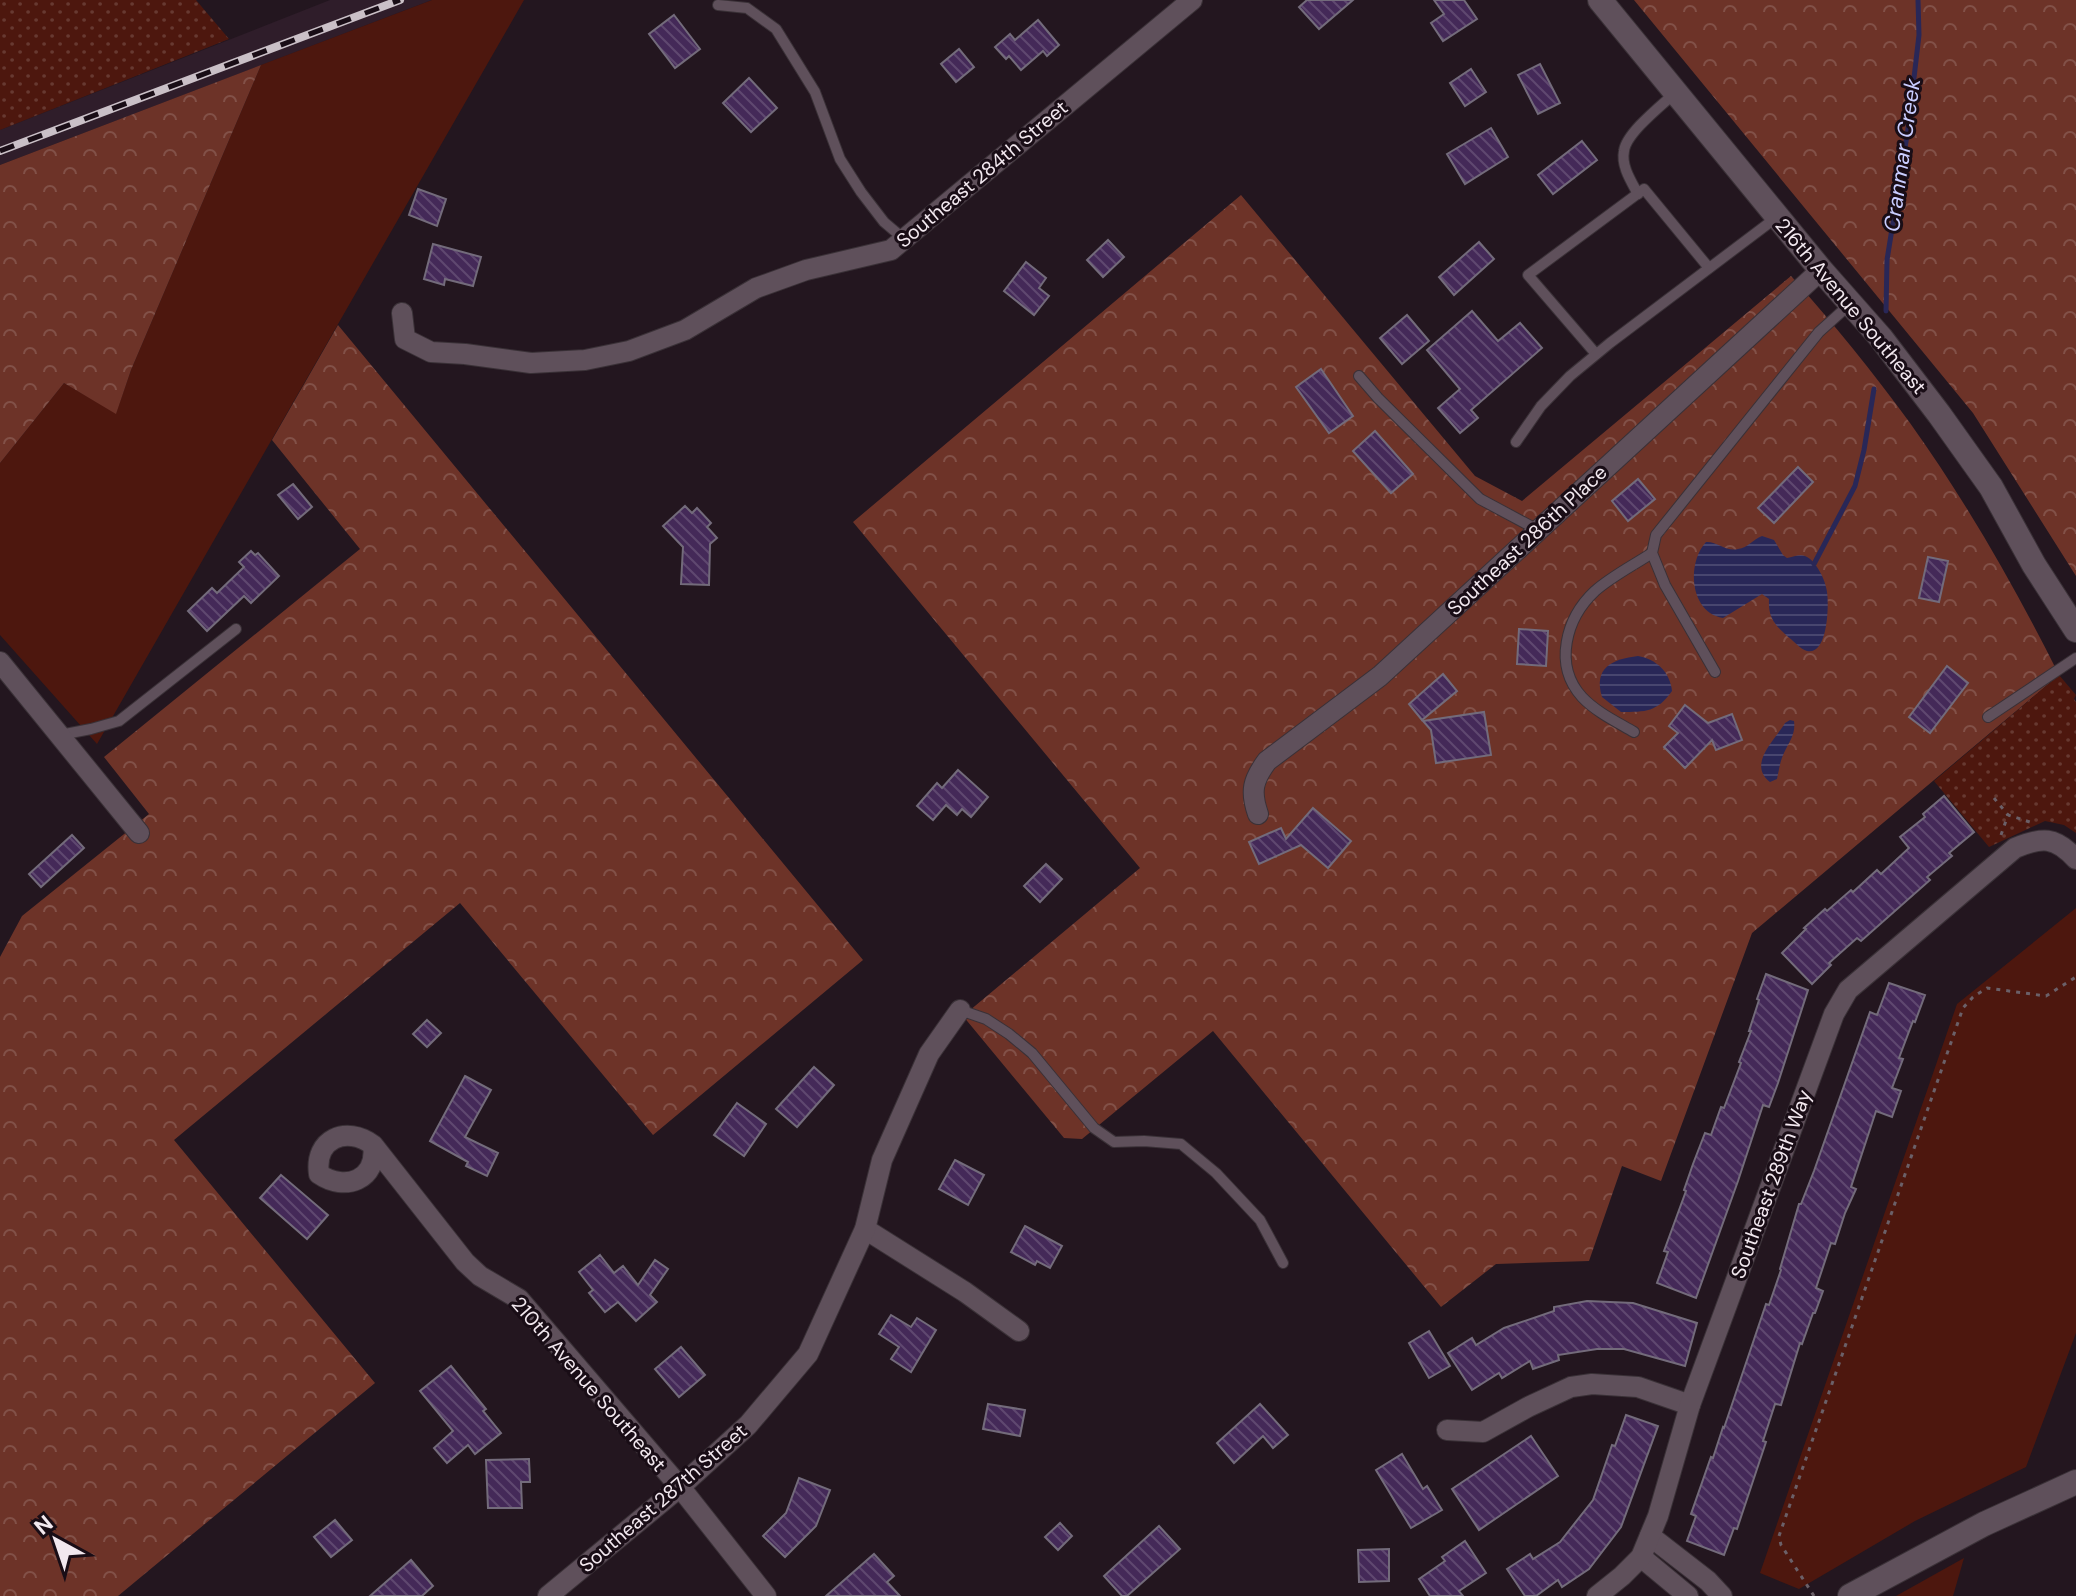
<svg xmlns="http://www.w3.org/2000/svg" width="2076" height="1596" viewBox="0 0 2076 1596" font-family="'DM Sans',sans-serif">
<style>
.built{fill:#2f1d2a}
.green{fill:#4d170e}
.forest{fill:url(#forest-crowns)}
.park{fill:url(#park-dots)}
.water{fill:url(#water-rules)}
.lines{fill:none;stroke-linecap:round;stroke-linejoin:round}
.stream{stroke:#292757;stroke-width:5}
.building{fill:url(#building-back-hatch);stroke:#736b7b;stroke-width:2}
.service-casing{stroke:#3a3137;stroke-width:12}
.minor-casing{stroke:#3a3137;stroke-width:22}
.tertiary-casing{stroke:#3a3137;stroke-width:26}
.path{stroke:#6b6068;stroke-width:3;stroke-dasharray:4 6;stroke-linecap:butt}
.service{stroke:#5f505b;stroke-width:10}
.minor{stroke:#5f505b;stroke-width:20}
.tertiary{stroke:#5f505b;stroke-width:24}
.rail-casing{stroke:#cac0c7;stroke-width:8}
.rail{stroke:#190d16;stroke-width:5;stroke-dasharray:15;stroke-linecap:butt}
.labels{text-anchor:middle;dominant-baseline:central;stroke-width:6;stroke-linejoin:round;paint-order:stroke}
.street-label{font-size:20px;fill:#f2e8ef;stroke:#190d16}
.water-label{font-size:22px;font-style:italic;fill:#c9cdff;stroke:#190d16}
</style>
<defs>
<pattern id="forest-crowns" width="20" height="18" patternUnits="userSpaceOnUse" patternTransform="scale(2)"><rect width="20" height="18" fill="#6d3328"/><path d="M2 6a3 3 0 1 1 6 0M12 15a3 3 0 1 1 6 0" fill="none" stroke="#825148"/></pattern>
<pattern id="park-dots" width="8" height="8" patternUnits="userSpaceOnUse" patternTransform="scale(2)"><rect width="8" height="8" fill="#4d170e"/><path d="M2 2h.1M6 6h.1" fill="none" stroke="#673931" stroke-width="1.8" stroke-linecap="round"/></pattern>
<pattern id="water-rules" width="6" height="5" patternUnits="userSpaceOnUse" patternTransform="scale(2)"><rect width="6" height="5" fill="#292757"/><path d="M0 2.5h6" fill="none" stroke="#48466f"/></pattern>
<pattern id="building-back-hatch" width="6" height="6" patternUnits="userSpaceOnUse" patternTransform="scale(2)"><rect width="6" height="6" fill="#442958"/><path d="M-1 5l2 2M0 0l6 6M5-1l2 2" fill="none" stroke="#5f4870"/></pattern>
</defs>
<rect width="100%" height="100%" fill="#23161f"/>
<!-- built -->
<path class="built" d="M330,0H432L0,165V130Z"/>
<!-- green -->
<g class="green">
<path d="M432,0H524L97,744L0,635V463L64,383L116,413L131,370L261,65Z"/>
<path d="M2076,908V1333L2026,1467L1915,1521L1799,1589L1760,1573L1957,1004Z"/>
<path d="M1964,1558L1953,1596H1896Z"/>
</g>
<!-- forest -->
<g class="forest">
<path d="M1634,0H2076V576L1973,413Z"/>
<path d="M261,65L131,370L116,414L64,383L0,463V165Z"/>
<path d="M1241,195L1475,476L1522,501L1791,276C1833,323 1873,372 1910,423C1967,503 2015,587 2059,675L1752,933L1661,1181L1622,1166L1589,1261L1496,1264L1441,1307L1213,1031L1082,1139L1064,1138L963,1016L1140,868L853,522Z"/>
<path d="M338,325L863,960L653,1135L460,903L174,1140L375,1383L118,1596H0V957L22,916L149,814L104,757L360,549L272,440Z"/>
</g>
<!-- park -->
<g class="park">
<path d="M0,0H196L229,39L0,130Z"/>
<path d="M2059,675L2076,695L2074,699L2076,702V833L2064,825L2045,821L1989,847L1934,781Z"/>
</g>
<!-- water -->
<g class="water">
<path d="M1762,536L1774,540L1783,555L1787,558C1793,557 1800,554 1805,556C1816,560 1826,581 1827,592C1829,605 1828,656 1807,651C1800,649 1793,640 1787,636C1774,624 1768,617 1769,599L1762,594L1723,618C1690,613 1686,564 1706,542C1717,541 1726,552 1738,549C1748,548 1753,539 1762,536Z"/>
<path d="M1638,656C1656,659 1670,672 1672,691C1657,712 1646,712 1621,712L1602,697C1593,668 1612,659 1638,656Z"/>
<path d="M1790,720L1794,721C1796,734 1789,742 1784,753C1780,761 1779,770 1777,779L1770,782C1747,764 1775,740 1785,723Z"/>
</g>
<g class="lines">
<!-- stream -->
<g class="stream">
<path d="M1886,311L1887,260L1908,129L1919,35L1918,0"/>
<path d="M1814,564L1855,486L1864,450L1874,389"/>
</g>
</g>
<!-- building -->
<g class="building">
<path d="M1307,0H1353L1319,29L1299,7Z"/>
<path d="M1434,0H1464L1477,19L1443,41L1431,23L1444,14Z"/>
<path d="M674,15L700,49L675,68L649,34Z"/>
<path d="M1038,20L1059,45L1047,56L1043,51L1021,70L1009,56L1006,59L995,47L1010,34L1015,40Z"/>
<path d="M959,49L974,67L956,82L941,64Z"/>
<path d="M1540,64L1560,103L1538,114L1518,75Z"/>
<path d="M1471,69L1486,92L1465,106L1450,83Z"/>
<path d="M749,78L777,108L751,132L723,103Z"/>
<path d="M1491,128L1508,157L1465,184L1447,154Z"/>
<path d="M1582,141L1597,160L1553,194L1538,175Z"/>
<path d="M418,189L446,199L437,226L409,215Z"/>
<path d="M1108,240L1124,257L1103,277L1087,260Z"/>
<path d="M1479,242L1494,259L1454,295L1439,277Z"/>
<path d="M433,244L481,257L473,286L445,279L444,285L424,279Z"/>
<path d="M1026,262L1046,278L1039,288L1049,296L1034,315L1004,291Z"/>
<path d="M1472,311L1498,341L1520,323L1542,348L1471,410L1478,418L1460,433L1438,408L1460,389L1427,350Z"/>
<path d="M1407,315L1429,341L1402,364L1380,338Z"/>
<path d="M1321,369L1353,416L1329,433L1296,387Z"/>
<path d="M1375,431L1413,474L1391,493L1353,451Z"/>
<path d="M1798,467L1813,482L1774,523L1758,508Z"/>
<path d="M1638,479L1655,499L1628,521L1612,501Z"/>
<path d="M293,484L312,507L298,519L278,495Z"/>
<path d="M685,506L692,513L697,508L711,523L707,527L717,538L710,544L709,585L681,584L683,547L663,526Z"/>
<path d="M251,551L255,555L258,553L279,576L251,603L244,596L207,631L188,611L212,588L217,593L244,567L239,562Z"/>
<path d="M1928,557L1948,561L1939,602L1919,598Z"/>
<path d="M1519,629L1548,631L1546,666L1517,664Z"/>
<path d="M1947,666L1968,683L1930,733L1909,717Z"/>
<path d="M1443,674L1457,691L1422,720L1409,704Z"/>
<path d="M1685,705L1708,723L1732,714L1742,740L1716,750L1712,740L1685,768L1664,747L1678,733L1669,726Z"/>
<path d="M1484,712L1491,755L1436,763L1431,730L1423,721Z"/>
<path d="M958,770L988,797L971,817L962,809L957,815L946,805L933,820L917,806L937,783L942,788Z"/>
<path d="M1944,796L1974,832L1949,853L1952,856L1927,877L1930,880L1861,941L1857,938L1829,963L1831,965L1812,984L1782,953L1806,929L1804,928L1825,909L1827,911L1851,890L1853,892L1877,870L1881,874L1909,848L1900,837L1925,817L1923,814Z"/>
<path d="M1313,808L1351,841L1328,868L1301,845L1259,864L1249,842L1281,828L1286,839Z"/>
<path d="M72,835L84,848L41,887L29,874Z"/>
<path d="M1046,864L1062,879L1040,902L1024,886Z"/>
<path d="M1766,974L1808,990L1778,1083L1769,1107L1763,1105L1738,1181L1696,1298L1657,1283L1668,1252L1664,1251L1686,1191L1684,1190L1693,1164L1705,1133L1711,1135L1721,1107L1724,1108L1741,1063L1739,1062L1751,1031H1749L1759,1000L1757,999Z"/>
<path d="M1889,983L1925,995L1915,1022L1913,1021L1899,1058L1903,1059L1892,1088L1901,1091L1892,1117L1876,1111L1851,1187L1856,1189L1845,1213L1835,1244L1831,1243L1816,1288L1823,1291L1815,1313H1813L1802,1344L1800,1343L1781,1405L1775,1404L1763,1441L1766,1442L1737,1529L1734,1528L1724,1555L1687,1541L1696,1516L1691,1514L1711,1457L1713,1458L1723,1427L1724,1428L1766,1304L1769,1305L1781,1270L1780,1269L1799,1204H1801L1814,1171L1870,1012L1877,1015Z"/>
<path d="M427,1020L441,1033L427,1047L413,1034Z"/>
<path d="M814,1067L834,1085L797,1127L776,1109Z"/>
<path d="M465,1076L491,1090L465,1137L498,1153L487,1176L466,1166L468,1162L430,1141Z"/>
<path d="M737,1103L766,1124L744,1156L714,1135Z"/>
<path d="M955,1160L984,1175L968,1205L939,1189Z"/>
<path d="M281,1175L328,1215L307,1239L260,1198Z"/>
<path d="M1025,1226L1062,1246L1050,1268L1037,1261L1035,1265L1011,1252Z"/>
<path d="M600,1255L614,1273L623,1266L638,1285L655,1260L668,1269L650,1295L657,1302L636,1321L618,1302L605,1312L589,1293L593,1290L579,1272Z"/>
<path d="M1587,1301L1633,1303L1697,1323L1685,1366L1624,1349H1597L1558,1355L1559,1360L1533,1369L1530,1361L1502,1378L1499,1373L1472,1390L1448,1353L1472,1338L1476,1345L1504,1328L1554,1311V1307Z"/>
<path d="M891,1315L911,1327L917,1318L936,1330L911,1372L891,1359L899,1347L879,1334Z"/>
<path d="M1429,1331L1450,1366L1429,1378L1409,1343Z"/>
<path d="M681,1347L705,1375L679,1397L655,1369Z"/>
<path d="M451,1366L486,1409L483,1411L501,1433L475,1454L468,1445L447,1463L434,1448L453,1431L420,1391Z"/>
<path d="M988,1404L1025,1410L1020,1436L983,1429Z"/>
<path d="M1260,1404L1288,1435L1273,1448L1263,1436L1234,1463L1217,1443Z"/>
<path d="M1626,1415L1658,1426L1621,1527L1589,1569L1562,1587L1558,1580L1536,1596H1525L1507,1569L1530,1554L1533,1559L1560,1542L1593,1500L1612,1445L1615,1446Z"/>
<path d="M1531,1436L1558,1476L1479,1530L1452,1489Z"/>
<path d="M1402,1454L1423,1489L1427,1486L1442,1510L1411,1528L1376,1470Z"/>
<path d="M529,1459L530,1482H521L522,1508H488L486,1460Z"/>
<path d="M799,1478L830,1490L816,1526L785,1557L763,1536L786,1513Z"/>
<path d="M335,1520L352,1540L331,1557L314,1537Z"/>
<path d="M1060,1523L1072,1536L1058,1550L1045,1537Z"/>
<path d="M1159,1526L1180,1549L1127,1596H1122L1104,1576Z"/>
<path d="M1465,1541L1486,1573L1459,1591L1463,1596H1430L1419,1579L1445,1561L1442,1557Z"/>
<path d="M1389,1549V1581L1359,1582L1358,1550Z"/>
<path d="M874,1554L894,1576L887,1582L900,1596H826Z"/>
<path d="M411,1560L433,1586L422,1596H370Z"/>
</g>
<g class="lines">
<!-- service casing -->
<g class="service-casing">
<g id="service">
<path d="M718,5L747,8L776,29L815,92L840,159L861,192L884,222L904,239"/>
<path d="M1638,194C1631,181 1621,166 1624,151C1626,133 1662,105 1676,92"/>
<path d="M1596,354L1528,275L1644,189L1709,268"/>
<path d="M1359,376L1378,398L1480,499L1538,530"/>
<path d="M1516,442L1541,406L1570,376L1610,343L1777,217"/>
<path d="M1715,672L1665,585L1652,553L1656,535L1819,332L1849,305"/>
<path d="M1988,717L2076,658"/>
<path d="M1634,732C1617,722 1596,712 1582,697C1553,665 1566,618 1595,591C1612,576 1634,565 1652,553"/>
<path d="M60,735L91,729L119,721L236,629"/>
<path d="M960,1010L986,1019L1009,1034L1032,1053L1094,1128L1114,1142L1144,1141L1181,1144L1216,1173L1260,1220L1283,1263"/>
</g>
</g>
<!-- minor casing -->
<g class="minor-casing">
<g id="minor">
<path d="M402,313L405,339L431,352L465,354L531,363L585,360L629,351L685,330L756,288L806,270L891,250L1192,0"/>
<path d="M0,662L139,833"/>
<path d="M1258,814C1250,791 1253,780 1267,761L1380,676L1821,270"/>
<path d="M373,1145C378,1180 345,1192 319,1174C314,1139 346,1125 373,1145L465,1262L480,1276L519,1299L680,1487L766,1596"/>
<path d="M865,1229L965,1292L1019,1331"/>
<path d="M1447,1430L1483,1432L1528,1407L1571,1387L1592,1384L1638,1387L1690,1405"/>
<path d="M1650,1536L1708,1581L1722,1596"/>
<path d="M1641,1557L1688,1596"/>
<path d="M548,1596L680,1487L748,1425L808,1354L865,1229L882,1160L929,1054L960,1010"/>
<path d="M1597,1596L1622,1576L1641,1557L1658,1516L1690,1405L1834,1014L1848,990L2015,848C2042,837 2055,836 2076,859"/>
</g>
</g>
<!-- tertiary casing -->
<g class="tertiary-casing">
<g id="tertiary">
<path d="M1600,0L1821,270L1881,338L1939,414L1991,487L2034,565L2076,630"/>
<path d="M1850,1596L1984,1524L2076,1482"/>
</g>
</g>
<!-- path -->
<g class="path">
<path d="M1994,798L2008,815"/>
<path d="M2001,835L2008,815L2033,823"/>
<path d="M1814,1596L1781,1545L1779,1536L1963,1008L1973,997L1987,988L2046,996L2076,977"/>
</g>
<!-- service -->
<use href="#service" class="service"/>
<!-- minor -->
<use href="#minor" class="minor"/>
<!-- tertiary -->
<use href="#tertiary" class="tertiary"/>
<!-- rail casing -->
<g class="rail-casing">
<path id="rail" d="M0,151L400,0"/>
</g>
<!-- rail -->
<use href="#rail" class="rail"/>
</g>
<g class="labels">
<!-- street labels -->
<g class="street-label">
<text transform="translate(982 174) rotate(-40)">Southeast 284th Street</text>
<text transform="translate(1851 306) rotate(50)">216th Avenue Southeast</text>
<text transform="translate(1527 540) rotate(-43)">Southeast 286th Place</text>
<text transform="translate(1771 1184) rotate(-70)">Southeast 289th Way</text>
<text transform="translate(589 1384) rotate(49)">210th Avenue Southeast</text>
<text transform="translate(663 1498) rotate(-41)">Southeast 287th Street</text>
</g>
<!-- water labels -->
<g class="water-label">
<text transform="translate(1902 155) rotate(-82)">Cranmar Creek</text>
</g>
</g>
<!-- north arrow -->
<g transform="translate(56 1540) rotate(320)" stroke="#190d16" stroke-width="6" paint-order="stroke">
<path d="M0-6L14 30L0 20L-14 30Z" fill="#f2e8ef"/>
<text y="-12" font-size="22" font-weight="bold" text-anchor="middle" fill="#f2e8ef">N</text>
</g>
</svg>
